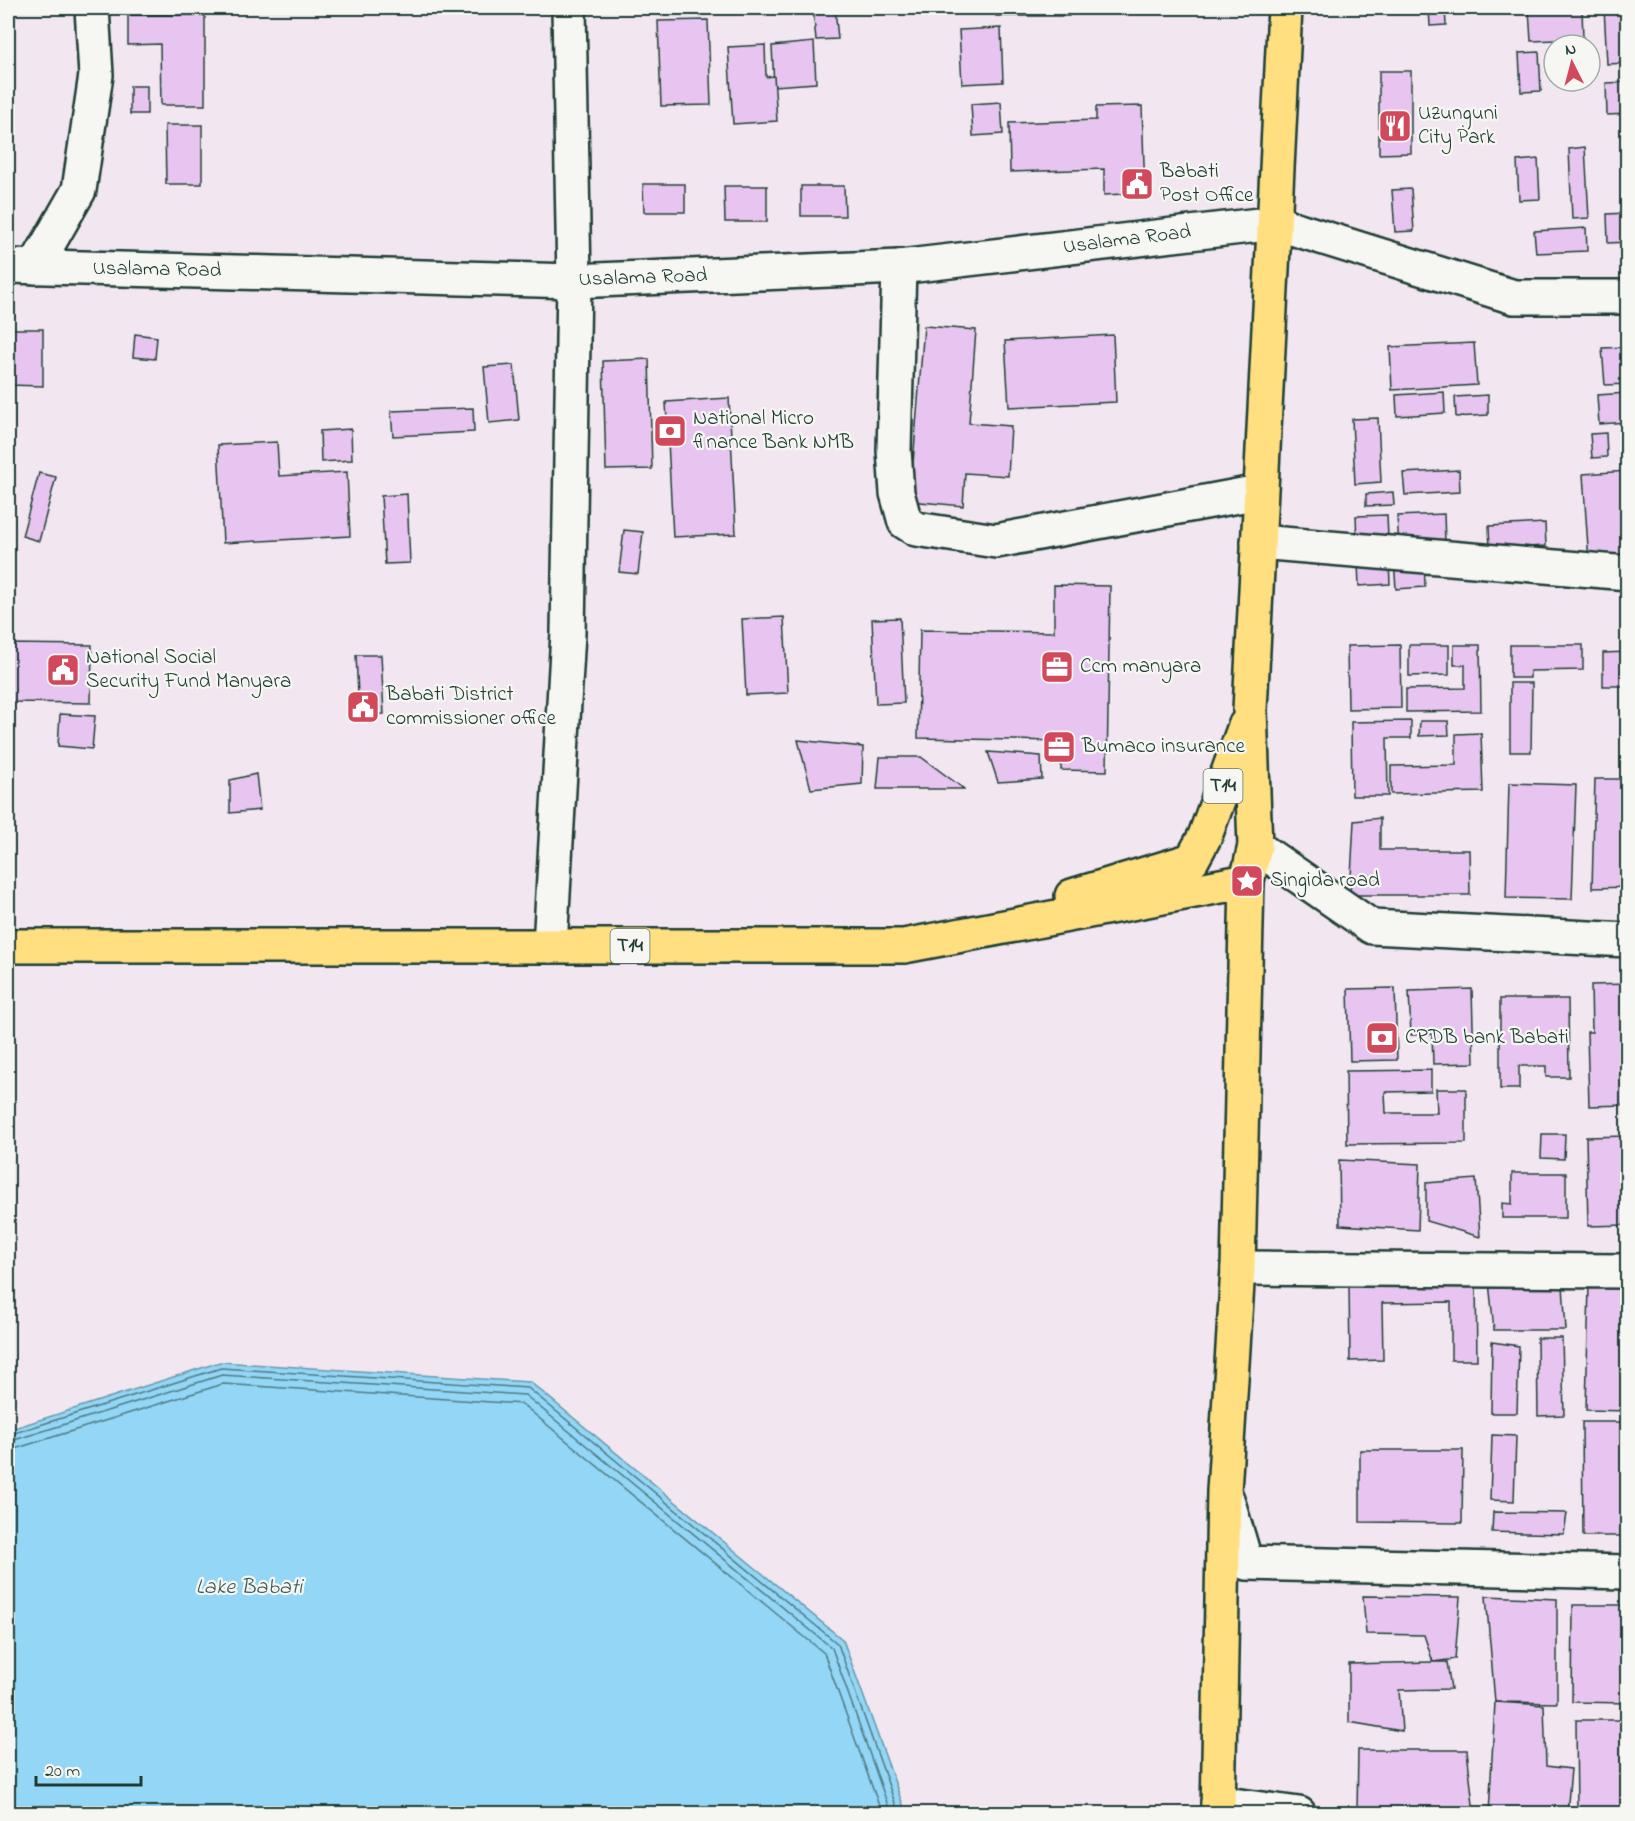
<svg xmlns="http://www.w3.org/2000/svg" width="1635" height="1821" viewBox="0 0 1635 1821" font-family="'Indie Flower',sans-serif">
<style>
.water{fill:#94d6f6;stroke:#6599a8;stroke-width:1.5}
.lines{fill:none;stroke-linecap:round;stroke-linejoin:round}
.shore{stroke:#4e7a82;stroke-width:1.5}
.building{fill:#e8c5f0;stroke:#1f3d34;stroke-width:1.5}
.street-casing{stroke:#1f3d34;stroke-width:38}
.highway-casing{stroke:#1f3d34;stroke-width:38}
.street{stroke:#f6f6f2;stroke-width:33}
.highway{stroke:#ffdf80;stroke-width:33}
.labels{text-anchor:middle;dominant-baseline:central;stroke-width:4.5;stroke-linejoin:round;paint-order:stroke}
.shield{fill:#f6f6f2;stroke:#60746d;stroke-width:1.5}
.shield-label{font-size:20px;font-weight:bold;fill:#1f3d34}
.poi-label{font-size:21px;fill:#1f3d34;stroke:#f6f6f2;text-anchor:start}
.street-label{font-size:21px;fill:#1f3d34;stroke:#f6f6f2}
.water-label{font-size:22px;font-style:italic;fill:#365c5b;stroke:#f6f6f2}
</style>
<rect width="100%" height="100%" fill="#f2e7f1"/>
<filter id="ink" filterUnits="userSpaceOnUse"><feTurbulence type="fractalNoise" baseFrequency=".0167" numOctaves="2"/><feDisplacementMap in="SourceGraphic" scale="12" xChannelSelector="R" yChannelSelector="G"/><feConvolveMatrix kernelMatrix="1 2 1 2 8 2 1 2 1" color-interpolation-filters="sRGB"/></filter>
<g filter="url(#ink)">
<!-- water -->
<path class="water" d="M220,1362L530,1382L843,1640L906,1813H8V1430Z"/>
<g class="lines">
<!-- shore -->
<g class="shore">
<path d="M8,1435L221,1368L528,1388L838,1644L899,1814"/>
<path d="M8,1442L222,1375L525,1395L832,1648L891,1814"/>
<path d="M8,1451L223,1384L522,1404L824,1653L882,1814"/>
</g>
</g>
<!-- building -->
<g class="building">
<path d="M813,8H835L838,39L816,40Z"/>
<rect x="996" y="8" width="73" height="8"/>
<path d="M1429,8H1445L1446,25L1430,26Z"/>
<path d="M1582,8L1583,39L1531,41L1529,10Z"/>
<path d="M1604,8H1628V63L1607,64Z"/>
<path d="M128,15H205V105H161L160,44L128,45Z"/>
<path d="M708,20L711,105L661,106L658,21Z"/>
<path d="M1001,28L1003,82L962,84L959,30Z"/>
<path d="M814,42L816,83L774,86L772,46Z"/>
<path d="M765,45L766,77L774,76L777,121L733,124L728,47Z"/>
<path d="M1539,52L1541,91L1521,92L1519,53Z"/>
<path d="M1379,71H1411V153L1379,154Z"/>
<path d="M1628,82V114L1607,115L1606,83Z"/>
<rect x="130" y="86" width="17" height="28"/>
<path d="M1001,102L1003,134L973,136L971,104Z"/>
<path d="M1142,106L1145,193L1104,195V169L1010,172L1009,123L1096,120V107Z"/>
<path d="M165,125H202V184H166Z"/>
<path d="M1585,147L1589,218L1572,219L1569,149Z"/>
<path d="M1538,159L1540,199L1519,200L1517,161Z"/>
<path d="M643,184H685V212H644Z"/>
<path d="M724,186H767V222H725Z"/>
<path d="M801,186H844L845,216H801Z"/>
<path d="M1411,189L1414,231L1395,232L1392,190Z"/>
<path d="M1628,213V242L1608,243L1607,214Z"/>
<path d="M1586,228L1587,251L1536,253L1534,231Z"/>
<path d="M924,326L976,330L969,423L1011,426L1008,476L965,473L963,506L910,501Z"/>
<path d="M8,329H43V386L8,385Z"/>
<path d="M135,334L157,337L155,359L133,357Z"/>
<path d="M1113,335L1116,402L1009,407L1005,341Z"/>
<path d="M1474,343L1477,385L1392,390L1390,347Z"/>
<path d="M1628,347V384L1605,385L1602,348Z"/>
<path d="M649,359L652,469L606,470L603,361Z"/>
<path d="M514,365L519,420L489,423L484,367Z"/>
<path d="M1444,392L1445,413L1397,416L1396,395Z"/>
<path d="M1628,393V422L1599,424L1597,395Z"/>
<path d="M1488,395V415L1456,417L1455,397Z"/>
<path d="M729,398L736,534L673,537L666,402Z"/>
<path d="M473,408L474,432L393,436L391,411Z"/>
<path d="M1378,418L1381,482L1355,484L1352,419Z"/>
<path d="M351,429L352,460L321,462L320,431Z"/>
<path d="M1606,433L1607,457L1592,458L1590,434Z"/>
<path d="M277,442L279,476L347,472L350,536L223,543L218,445Z"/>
<path d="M1459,470L1460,492L1405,495L1403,473Z"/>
<path d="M1628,471V560L1589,562L1583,474Z"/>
<path d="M39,473L56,477L39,541L22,536Z"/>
<path d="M1393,492L1394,505L1366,506V494Z"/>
<path d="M407,494L410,563L385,564L381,496Z"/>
<path d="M1444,514L1445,543L1399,546L1397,516Z"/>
<path d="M1387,515L1390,584L1359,586L1356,516Z"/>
<path d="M1545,523L1546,546L1490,549L1489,526Z"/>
<path d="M624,530L643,532L638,574L619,572Z"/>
<path d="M1424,558L1425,587L1396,589L1394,559Z"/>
<path d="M1054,585L1110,586L1107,771L1061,770V741L918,738L920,630L1054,632Z"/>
<path d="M784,617L788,693L746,695L742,619Z"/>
<path d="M900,618L904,703L876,704L872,619Z"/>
<path d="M8,644L92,645L91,703L8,702Z"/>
<path d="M1400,645L1401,708L1348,709L1347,646Z"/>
<path d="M1409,645H1449V675L1409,676Z"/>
<path d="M1454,645H1480L1481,711L1406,712V689L1465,688V665H1454Z"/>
<path d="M1510,645H1583V670L1530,671V678H1510Z"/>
<path d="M1628,652V686H1603V653Z"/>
<path d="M356,655H381L384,714L359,715Z"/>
<path d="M1510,683H1532L1531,752H1510Z"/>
<path d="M60,714L95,716L92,749L58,746Z"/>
<path d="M1411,721V738H1387L1388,796H1352L1351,722Z"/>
<path d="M1420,721H1448L1449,735L1419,736Z"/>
<path d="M1481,733L1483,792L1391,794V766L1456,765V734Z"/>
<path d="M798,740L863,747L862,784L811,789Z"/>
<path d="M988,752L1041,756L1042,779L998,782Z"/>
<path d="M880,757H921L964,789H877Z"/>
<path d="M256,774L260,810L230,813V780Z"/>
<path d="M1595,779H1628V887L1592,888Z"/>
<path d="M1509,783L1576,785L1572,899L1506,898Z"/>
<path d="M1380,818V850H1469L1470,895H1350L1354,821Z"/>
<path d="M1628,984V1105L1589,1106L1587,1032H1592L1591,985Z"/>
<path d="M1395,988L1397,1060L1350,1061L1348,989Z"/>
<path d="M1472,989L1474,1063L1433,1064L1432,1034L1411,1035L1409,991Z"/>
<path d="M1500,999H1568L1569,1077H1546V1066H1519V1089H1500Z"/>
<path d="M1431,1070V1091L1385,1092L1386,1113H1437L1436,1089H1466V1143L1347,1144L1346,1071Z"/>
<path d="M1542,1134H1565L1564,1159L1541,1158Z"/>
<path d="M1628,1136V1225L1588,1226L1586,1137Z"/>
<path d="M1339,1160L1420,1164L1418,1230L1340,1225Z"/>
<path d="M1512,1173H1566V1218H1502V1203L1512,1204Z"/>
<path d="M1476,1179L1480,1237L1426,1221V1183Z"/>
<path d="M1489,1282L1563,1286L1566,1330H1494Z"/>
<path d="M1476,1283L1477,1360H1451V1302L1382,1303L1383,1360L1350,1361L1349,1285Z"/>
<path d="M1589,1285L1628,1286V1411L1586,1410Z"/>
<path d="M1537,1338H1562L1564,1415L1538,1416Z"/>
<path d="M1492,1342L1519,1346L1517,1413H1491Z"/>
<path d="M1582,1422H1628V1536H1583Z"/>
<path d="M1492,1435L1516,1436L1514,1501L1490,1500Z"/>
<path d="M1360,1450H1463L1462,1523L1360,1522Z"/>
<path d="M1493,1512L1567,1513L1564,1534L1492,1532Z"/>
<path d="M1363,1596L1460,1597L1455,1659L1433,1662L1424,1635L1366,1634Z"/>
<path d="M1486,1596L1557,1599V1703L1495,1702Z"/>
<path d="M1573,1605H1628V1703L1572,1702Z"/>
<path d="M1433,1662H1447L1451,1689L1399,1690L1402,1731L1349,1722V1664Z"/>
<path d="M1495,1702L1544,1705L1546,1766L1571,1769L1567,1814H1489Z"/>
<path d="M1576,1720H1628V1814H1577Z"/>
<path d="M1358,1750H1467L1474,1814H1357Z"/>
</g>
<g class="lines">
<!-- street casing -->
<g class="street-casing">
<g id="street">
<path d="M8,266L574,281L899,267L1276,223L1514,297H1628"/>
<path d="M35,267L79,190L96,75L92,8"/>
<path d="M899,267L894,450L897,493L905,522L916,529L996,541L1259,492"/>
<path d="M1258,542L1628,573"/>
<path d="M1255,846L1372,927L1628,940"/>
<path d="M550,946L568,633L574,281L569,8"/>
<path d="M1238,1268L1628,1271"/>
<path d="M1227,1499L1246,1563L1628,1572"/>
<path d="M1218,1803L1299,1814"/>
</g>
</g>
<!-- highway casing -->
<g class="highway-casing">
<g id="highway">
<path d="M1072,896L1192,860L1205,836L1245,726"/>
<path d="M8,946H904L1247,881"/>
<path d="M1218,1814L1224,1491L1238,1268L1247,881L1255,846L1250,710L1285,8"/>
</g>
</g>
<!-- street -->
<use href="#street" class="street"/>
<!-- highway -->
<use href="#highway" class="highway"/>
</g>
</g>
<!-- icons -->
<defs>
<g id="restaurant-square" transform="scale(1.725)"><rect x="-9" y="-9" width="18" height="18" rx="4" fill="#d1495b" stroke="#f6f6f2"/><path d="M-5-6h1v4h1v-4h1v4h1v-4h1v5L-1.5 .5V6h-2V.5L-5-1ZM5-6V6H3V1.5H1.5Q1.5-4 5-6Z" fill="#fff"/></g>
<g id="civic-square" transform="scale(1.725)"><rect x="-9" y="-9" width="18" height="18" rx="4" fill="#d1495b" stroke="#f6f6f2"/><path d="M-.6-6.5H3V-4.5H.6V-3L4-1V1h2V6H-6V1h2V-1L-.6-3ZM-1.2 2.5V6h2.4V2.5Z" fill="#fff"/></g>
<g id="bank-square" transform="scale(1.725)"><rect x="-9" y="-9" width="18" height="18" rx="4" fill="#d1495b" stroke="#f6f6f2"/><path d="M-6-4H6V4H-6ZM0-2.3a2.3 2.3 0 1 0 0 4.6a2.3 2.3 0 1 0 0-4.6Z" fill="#fff"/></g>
<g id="office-square" transform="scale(1.725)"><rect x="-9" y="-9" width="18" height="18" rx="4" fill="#d1495b" stroke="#f6f6f2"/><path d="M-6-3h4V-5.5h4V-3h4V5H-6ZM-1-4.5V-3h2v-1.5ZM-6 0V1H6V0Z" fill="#fff"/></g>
<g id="sight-square" transform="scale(1.725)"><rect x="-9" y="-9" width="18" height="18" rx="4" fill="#d1495b" stroke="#f6f6f2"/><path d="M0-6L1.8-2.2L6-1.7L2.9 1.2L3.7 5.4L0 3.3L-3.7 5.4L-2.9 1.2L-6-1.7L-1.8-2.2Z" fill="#fff"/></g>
</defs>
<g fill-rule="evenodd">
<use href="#restaurant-square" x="1395" y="126"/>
<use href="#civic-square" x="1137" y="184"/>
<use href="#bank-square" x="670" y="431"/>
<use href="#office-square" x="1057" y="667"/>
<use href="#civic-square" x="63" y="670"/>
<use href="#civic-square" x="363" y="707"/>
<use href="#office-square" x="1059" y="747"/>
<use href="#sight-square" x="1247" y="881"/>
<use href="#bank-square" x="1382" y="1038"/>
</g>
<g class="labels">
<!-- shield labels -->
<g class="shield">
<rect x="1203.5" y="769" width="39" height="34" rx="4.5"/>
<rect x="610.5" y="929" width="39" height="34" rx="4.5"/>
</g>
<g class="shield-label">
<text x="1223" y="786">T14</text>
<text x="630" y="946">T14</text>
</g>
<!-- poi labels -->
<g class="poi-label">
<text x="1418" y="114">Uzunguni<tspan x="1418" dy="24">City Park</tspan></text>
<text x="1160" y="172">Babati<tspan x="1160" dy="24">Post Office</tspan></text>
<text x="693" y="419">National Micro<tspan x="693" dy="24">finance Bank NMB</tspan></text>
<text x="86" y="658">National Social<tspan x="86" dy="24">Security Fund Manyara</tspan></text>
<text x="1080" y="667">Ccm manyara</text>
<text x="386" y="695">Babati District<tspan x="386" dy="24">commissioner office</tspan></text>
<text x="1082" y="747">Bumaco insurance</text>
<text x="1270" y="881">Singida road</text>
<text x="1405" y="1038">CRDB bank Babati</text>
</g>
<!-- street labels -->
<g class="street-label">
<text transform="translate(1127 240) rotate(-7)">Usalama Road</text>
<text transform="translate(157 270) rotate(1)">Usalama Road</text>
<text transform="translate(643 278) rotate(-2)">Usalama Road</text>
</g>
<!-- water labels -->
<g class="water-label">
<text x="249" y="1588">Lake Babati</text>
</g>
</g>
<!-- margin -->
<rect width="1635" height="1821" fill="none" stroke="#f6f6f2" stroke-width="30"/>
<rect x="15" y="15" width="1605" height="1791" fill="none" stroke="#1f3d34" stroke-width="2" filter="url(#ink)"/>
<!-- north arrow -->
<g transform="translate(1572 63) rotate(354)"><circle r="28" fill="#f6f6f2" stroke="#a0aca6" stroke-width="1.5"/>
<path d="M0-4.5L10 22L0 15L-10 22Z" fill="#d1495b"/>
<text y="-9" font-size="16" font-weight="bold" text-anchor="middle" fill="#1f3d34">N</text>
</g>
<!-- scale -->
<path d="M36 1776v9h105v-9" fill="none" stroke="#1f3d34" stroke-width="3"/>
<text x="45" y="1776" font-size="18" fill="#1f3d34" stroke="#f6f6f2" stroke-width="4.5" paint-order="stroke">20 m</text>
</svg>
